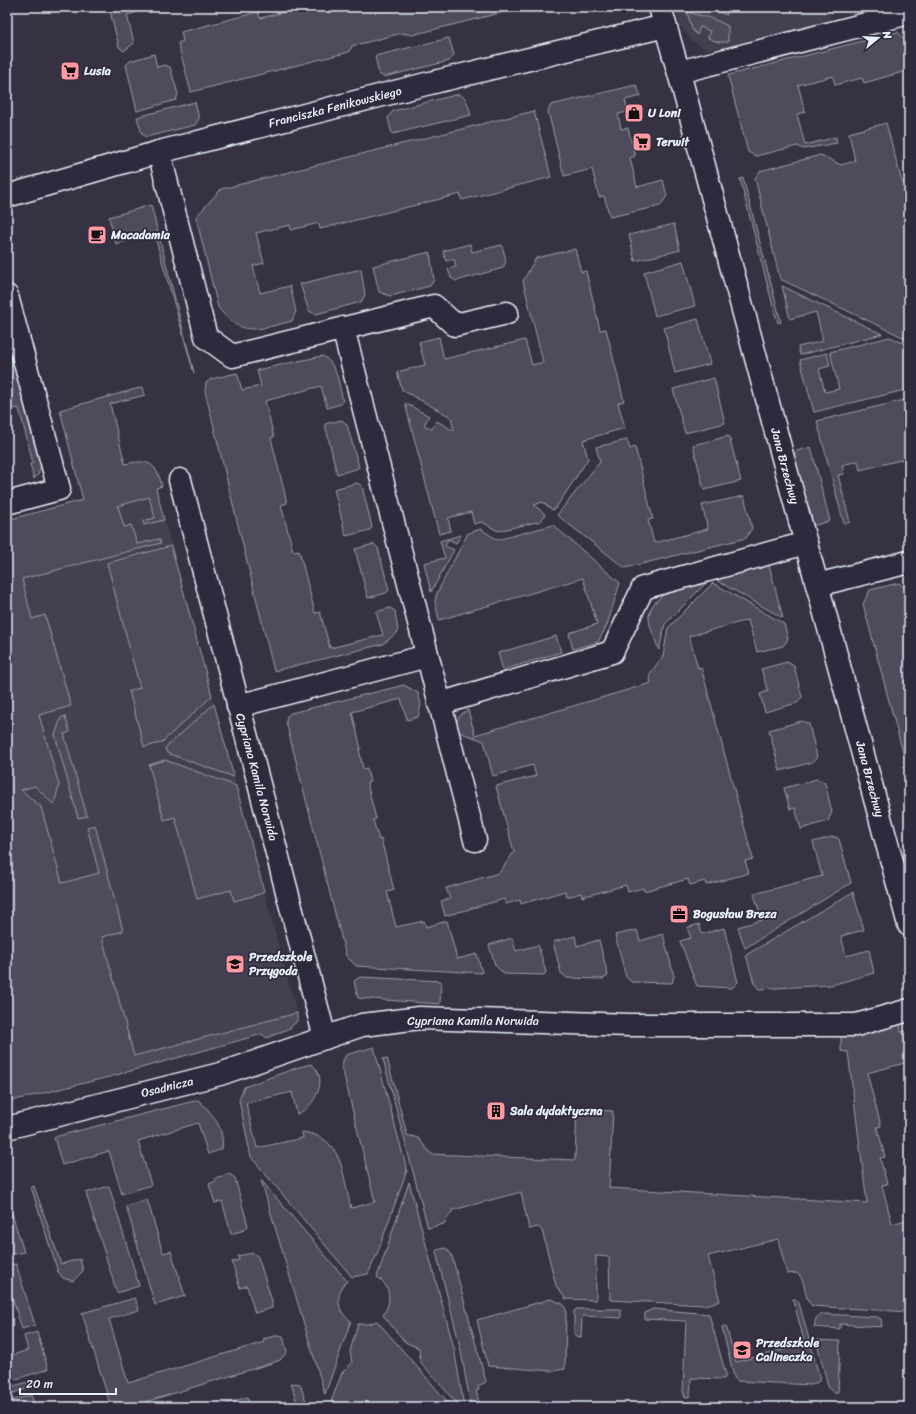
<svg xmlns="http://www.w3.org/2000/svg" width="916" height="1414" viewBox="0 0 916 1414" font-family="Sriracha,sans-serif">
<style>
.built{fill:#433f51}
.green{fill:#4d4b5c;stroke:#9a9eaa}
.lines{fill:none;stroke-linecap:round;stroke-linejoin:round}
.minor-casing{stroke:#e8f1f8;stroke-width:25}
.minor{stroke:#2f2a3d;stroke-width:22}
.labels{text-anchor:middle;dominant-baseline:central;stroke-width:3.5;stroke-linejoin:round;paint-order:stroke}
.poi-label{font-size:12px;font-weight:bold;fill:#e8f1f8;stroke:#2f2a3d;text-anchor:start}
.street-label{font-size:12px;fill:#e8f1f8;stroke:#2f2a3d}
</style>
<rect width="100%" height="100%" fill="#363244"/>
<filter id="ink" filterUnits="userSpaceOnUse"><feTurbulence type="fractalNoise" baseFrequency=".025" numOctaves="2"/><feDisplacementMap in="SourceGraphic" scale="8" xChannelSelector="R" yChannelSelector="G"/><feConvolveMatrix kernelMatrix="1 2 1 2 8 2 1 2 1" color-interpolation-filters="sRGB"/></filter>
<g filter="url(#ink)">
<!-- built -->
<g class="built">
<path d="M675,7H827L832,24L738,49H706L693,42L680,26Z"/>
<path d="M154,481L297,1013L7,1090V520Z"/>
</g>
<!-- green -->
<g class="green">
<path d="M109,7H137L138,12L127,15L134,43L124,51L119,47Z"/>
<path d="M288,7H524L412,35L402,33L352,46L349,52L191,92L178,43L183,41L181,32L258,12L260,18L289,11Z"/>
<path d="M703,7H725L727,15Z"/>
<path d="M687,12L711,18L728,26V42H718L708,38L710,31L700,27L697,35L692,29Z"/>
<path d="M898,32L909,45V77L906,71L864,83L862,78L835,85L833,76L798,85L805,112L797,114L805,145L836,137L837,143L803,149L797,146L756,156L748,152L728,76L729,75Z"/>
<path d="M449,38L454,55L449,61L384,77L379,74L375,56Z"/>
<path d="M154,54L157,67L165,65L170,67L178,94L176,100L137,111L126,65L130,61Z"/>
<path d="M636,85L641,96L625,100L628,112L618,114L621,129L628,128L635,156L630,158L637,187L663,180L667,196L660,206L610,217L604,196L599,197L592,169L564,176L548,111L551,105Z"/>
<path d="M459,94L466,99L471,115L392,134L388,118L393,111Z"/>
<path d="M195,102L199,119L195,125L146,137L142,134L137,117Z"/>
<path d="M534,111L551,177L462,200L460,194L320,229L319,223L291,230L290,225L256,233L264,263L253,266L260,293L290,286L296,311L292,321C259,329 241,339 218,307L196,217L221,189Z"/>
<path d="M886,123L902,182H907L909,191V340L780,279L755,178L760,171L821,155L841,165L855,161L849,133Z"/>
<path d="M743,178L781,322L778,323L775,314L740,179Z"/>
<path d="M151,205L194,373L154,233L116,244L109,217Z"/>
<path d="M674,224L680,250L635,261L629,235Z"/>
<path d="M470,244L472,252L502,245L506,261L503,268L456,281L451,278L448,269L456,267L454,259L446,261L443,251Z"/>
<path d="M575,249L581,272L586,271L600,330L606,329L624,401L618,403L625,428L583,440L588,459L555,509L552,510L543,502L534,505L545,514L541,521L498,531L482,522L474,524L471,512L448,518L451,531L439,534L405,403L429,416L424,425L432,429L437,421L454,431L451,417L402,390L397,372L425,365L419,342L439,337L444,359L525,340L532,365L543,362L523,281L536,258Z"/>
<path d="M430,252L434,280L430,286L390,296L379,292L373,266Z"/>
<path d="M683,261L695,306L655,316L644,272Z"/>
<path d="M361,269L365,295L361,302L316,314L309,311L300,284Z"/>
<path d="M782,286L882,334L800,355L798,347L823,341L816,312L790,319Z"/>
<path d="M698,319L710,364L675,373L664,328Z"/>
<path d="M7,337L41,466L38,475L34,479L30,464L33,463L19,408L11,409L7,393V383L12,381L7,363Z"/>
<path d="M890,337L909,346V389L814,412L800,360L827,353L830,366L819,369L825,392L839,389L830,352Z"/>
<path d="M322,356C337,362 339,386 343,401L341,404L327,408L321,386L265,401L274,437L271,438L287,503L281,505L293,551L299,550L315,613L320,612L330,648L383,635L376,612L390,608L395,611L398,632L383,644L274,671L205,391L206,383L211,379L237,373L242,390L261,386L257,370Z"/>
<path d="M714,378L725,423L685,433L673,389Z"/>
<path d="M143,387L145,395L110,404L125,464C148,459 156,462 162,486L156,488L164,520L144,525L143,521L155,518L149,497L118,506L124,527L131,525L137,544L159,539L161,543L22,579L32,619L45,615L71,706L39,715L59,785L54,805L35,786L21,790L41,807L62,883L99,873L87,827L95,825L123,931L102,937L134,1056L297,1013V1021L290,1028L267,1038L262,1034L109,1077L7,1102V520L83,500L60,410Z"/>
<path d="M909,399V458L860,470L858,461L842,465L844,474L838,475L850,522L844,524L817,421Z"/>
<path d="M342,420L347,425L359,467L356,469L337,474L325,424Z"/>
<path d="M729,436L741,481L704,490L693,445Z"/>
<path d="M627,440L630,449L635,447L653,519L648,520L654,543L708,529L702,505L744,496L752,528L746,538L625,568L557,515L600,462L596,447Z"/>
<path d="M811,447L830,521L812,526L793,455L797,451Z"/>
<path d="M357,483L362,486L372,527L370,530L346,536L334,489Z"/>
<path d="M553,525L620,583L607,625L598,642L573,649L569,633L597,624L583,578L439,620L435,601L437,593L468,533L481,529L497,540Z"/>
<path d="M461,535L456,543L448,539L445,546L454,550L431,592L424,563L445,558L440,541Z"/>
<path d="M374,544L378,548L389,590L386,593L368,598L355,549Z"/>
<path d="M171,546L212,696L161,743L144,747L129,691L140,688L107,563Z"/>
<path d="M769,565L783,618L714,579Z"/>
<path d="M710,579L665,624L659,650C656,642 648,624 649,616C652,590 690,585 710,579Z"/>
<path d="M713,583L784,624L788,639L783,646L757,652L748,620L689,636L698,668L701,667L753,859L745,861L749,873L706,885L705,881L690,885L688,879L644,891L643,888L628,892L626,885L582,897L581,893L567,897L565,891L521,904L520,900L506,904L504,899L445,916L441,901L450,899L446,888L499,873L514,852L496,786L536,776L533,765L493,776L484,741L456,731C456,720 458,715 468,710L475,735L651,683L649,675L663,656L668,628Z"/>
<path d="M899,583L909,592V775L863,604L870,590Z"/>
<path d="M556,636L561,652L503,670L498,653Z"/>
<path d="M787,662L794,666L802,697L797,703L765,712L760,694L768,691L761,669Z"/>
<path d="M404,685L418,693L421,705L418,717L407,720L401,699L352,712L361,749H359L363,769L367,768L370,782L367,783L376,819L373,820L379,840L381,839L394,890L387,892L396,927L424,921L426,927L447,921L457,959L477,954L482,973L356,966L346,956L286,722L287,716L291,713Z"/>
<path d="M214,704L234,777L167,753L165,748Z"/>
<path d="M65,716L70,732L64,734L87,816L78,818L55,735L61,718Z"/>
<path d="M802,721L809,724L817,757L813,762L780,771L769,730Z"/>
<path d="M165,760L236,786L264,891L260,894L234,901L231,890L197,899L175,817L164,820L149,765Z"/>
<path d="M817,779L825,783L832,812L828,821L801,829L795,808L790,809L784,788Z"/>
<path d="M832,837H836L839,839L851,883L745,948L738,927L762,920L754,894L822,876L813,842Z"/>
<path d="M853,892L864,930L841,936L846,956L869,950L874,973L831,985L759,989L754,983L746,955Z"/>
<path d="M699,924L702,934L724,928L738,982L732,988L697,986L680,941L691,938L687,928Z"/>
<path d="M637,930L640,941L663,934L674,976L672,983L631,982L626,977L615,935Z"/>
<path d="M575,936L577,946L599,940L608,976L603,979L567,978L561,973L553,942Z"/>
<path d="M512,938L516,951L538,945L546,972L544,975L504,974L495,965L489,945Z"/>
<path d="M360,977L441,981L440,1004L358,998L354,981Z"/>
<path d="M900,1021L901,1032L909,1031V1062L867,1073L881,1126L877,1127L885,1157L880,1158L887,1184L882,1185L892,1224L909,1219V1312L812,1306C803,1298 807,1280 797,1273L787,1274L778,1239L708,1256L720,1301L704,1305L610,1300L609,1257L596,1256V1300L566,1299L556,1286L542,1230L538,1227L529,1229L521,1192L453,1210L444,1224L428,1228L383,1059L387,1058L407,1135L418,1138L431,1154L575,1160L577,1109L613,1111L609,1188L867,1203L848,1052L841,1051V1037L854,1035Z"/>
<path d="M374,1047L407,1170L377,1254L368,1274L352,1277L251,1157L239,1100L244,1087L296,1068L311,1064C330,1077 315,1108 297,1114L292,1092L246,1103L257,1148L303,1138L302,1132C344,1137 342,1174 351,1208L375,1202L342,1067L343,1061L346,1055Z"/>
<path d="M198,1100C213,1113 225,1129 222,1149L208,1154L198,1123L138,1141L151,1185L122,1194L109,1151L62,1165L54,1137Z"/>
<path d="M229,1174L235,1178L248,1226L244,1230L231,1234L222,1201L215,1203L209,1184L216,1181L215,1178Z"/>
<path d="M261,1180L347,1281C335,1292 336,1312 351,1321L325,1394Z"/>
<path d="M409,1182L454,1348L464,1407H460L423,1365L420,1360L419,1348L405,1342L383,1315C392,1303 391,1285 377,1277Z"/>
<path d="M34,1186L61,1264L80,1259L83,1271L73,1281L63,1278L58,1272L31,1187Z"/>
<path d="M109,1186L139,1286L117,1293L86,1193Z"/>
<path d="M7,1198L24,1252L16,1254H7Z"/>
<path d="M147,1199L163,1253L171,1251L185,1296L155,1305L126,1206Z"/>
<path d="M445,1248L448,1250L452,1256L486,1382L478,1386L479,1390L476,1391L480,1407H471L460,1346L436,1252L437,1250Z"/>
<path d="M253,1253L258,1257L272,1301V1308L255,1313L247,1286L240,1288L232,1262L239,1260L238,1256Z"/>
<path d="M16,1264L35,1325L22,1329L10,1290L7,1291V1266Z"/>
<path d="M135,1298L139,1310L109,1319L128,1383L264,1342L263,1339L275,1336H283L287,1352L280,1360L272,1363L129,1407H111L82,1313Z"/>
<path d="M551,1299L563,1304L566,1310L565,1369L552,1371L488,1366L477,1320Z"/>
<path d="M793,1299H795L799,1303L820,1379L818,1382L811,1385L737,1381L734,1377L722,1327L726,1326L736,1362L805,1344Z"/>
<path d="M577,1309H619L621,1310V1318L582,1316L581,1337L576,1336L574,1334V1311Z"/>
<path d="M653,1309L709,1314L726,1375L724,1379L691,1378L690,1396L685,1398L683,1391L686,1321L645,1319V1313Z"/>
<path d="M823,1314L877,1317L881,1319L882,1327L840,1324V1329L814,1327L816,1318Z"/>
<path d="M377,1321L452,1407H329L342,1373L352,1363L350,1351L358,1324H369Z"/>
<path d="M37,1332L48,1369L7,1382V1357L28,1350L24,1336Z"/>
<path d="M816,1340L840,1341L838,1392L835,1393L829,1389Z"/>
<path d="M28,1382L29,1388L7,1395V1388Z"/>
<path d="M291,1383L300,1384L308,1407H298Z"/>
<path d="M31,1395L35,1407H7V1402Z"/>
<path d="M247,1397L250,1407H216Z"/>
</g>
<g class="lines">
<!-- minor casing -->
<g class="minor-casing">
<g id="minor">
<path d="M660,7L682,84L909,925"/>
<path d="M679,72L909,13"/>
<path d="M159,152L206,337L232,356L434,306L455,325L507,313"/>
<path d="M7,196L159,152L422,85L665,26"/>
<path d="M7,296L59,489L7,503"/>
<path d="M343,328L475,840"/>
<path d="M180,480L325,1038"/>
<path d="M817,585L909,562"/>
<path d="M439,704L612,652L643,588L806,543"/>
<path d="M238,706L427,656"/>
<path d="M7,1128L220,1074L362,1025L420,1018L630,1025H856L909,1010"/>
</g>
</g>
<!-- minor -->
<use href="#minor" class="minor"/>
</g>
</g>
<!-- icons -->
<defs>
<g id="supermarket-square" transform="scale(1)"><rect x="-9" y="-9" width="18" height="18" rx="4" fill="#ff9aa2" stroke="#2f2a3d"/><path d="M-6-5.5h2.5l.6 2H6L4.5 2H-2.5L-4.4-4H-6ZM-1.5 3.2a1.3 1.3 0 1 0 .1 0ZM3 3.2a1.3 1.3 0 1 0 .1 0Z" fill="#111"/></g>
<g id="shop-square" transform="scale(1)"><rect x="-9" y="-9" width="18" height="18" rx="4" fill="#ff9aa2" stroke="#2f2a3d"/><path d="M-5-2.5h2.3a2.7 3.5 0 0 1 5.4 0H5L5.5 6h-11ZM-1.5-2.5h3a1.5 2.3 0 0 0-3 0Z" fill="#111"/></g>
<g id="cafe-square" transform="scale(1)"><rect x="-9" y="-9" width="18" height="18" rx="4" fill="#ff9aa2" stroke="#2f2a3d"/><path d="M-5.5-4.5H6V0H3Q3 3.5 0 3.5H-2.5Q-5.5 3.5-5.5 0ZM3-3.2v2h1.7v-2ZM-6 4.5H4V6H-6Z" fill="#111"/></g>
<g id="office-square" transform="scale(1)"><rect x="-9" y="-9" width="18" height="18" rx="4" fill="#ff9aa2" stroke="#2f2a3d"/><path d="M-6-3h4V-5.5h4V-3h4V5H-6ZM-1-4.5V-3h2v-1.5ZM-6 0V1H6V0Z" fill="#111"/></g>
<g id="school-square" transform="scale(1)"><rect x="-9" y="-9" width="18" height="18" rx="4" fill="#ff9aa2" stroke="#2f2a3d"/><path d="M0-5L7-2L0 1L-7-2ZM-4 1L0 2.5L4 1V4Q0 6-4 4Z" fill="#111"/></g>
<g id="building-square" transform="scale(1)"><rect x="-9" y="-9" width="18" height="18" rx="4" fill="#ff9aa2" stroke="#2f2a3d"/><path d="M-4-6H4V6H1V3H-1V6H-4ZM-2.5-4.3h1.7v1.8h-1.7ZM.8-4.3h1.7v1.8H.8ZM-2.5-1h1.7V.8h-1.7ZM.8-1h1.7V.8H.8Z" fill="#111"/></g>
</defs>
<g fill-rule="evenodd">
<use href="#supermarket-square" x="70" y="71"/>
<use href="#shop-square" x="634" y="113"/>
<use href="#supermarket-square" x="642" y="142"/>
<use href="#cafe-square" x="97" y="235"/>
<use href="#office-square" x="679" y="914"/>
<use href="#school-square" x="235" y="964"/>
<use href="#building-square" x="496" y="1111"/>
<use href="#school-square" x="742" y="1350"/>
</g>
<g class="labels">
<!-- poi labels -->
<g class="poi-label">
<text x="84" y="71">Lusia</text>
<text x="648" y="113">U Loni</text>
<text x="656" y="142">Terwit</text>
<text x="111" y="235">Macadamia</text>
<text x="693" y="914">Bogusław Breza</text>
<text x="249" y="957">Przedszkole<tspan x="249" dy="14">Przygoda</tspan></text>
<text x="510" y="1111">Sala dydaktyczna</text>
<text x="756" y="1343">Przedszkole<tspan x="756" dy="14">Calineczka</tspan></text>
</g>
<!-- street labels -->
<g class="street-label">
<text transform="translate(335 107) rotate(-14)">Franciszka Fenikowskiego</text>
<text transform="translate(785 466) rotate(75)">Jana Brzechwy</text>
<text transform="translate(257 777) rotate(75)">Cypriana Kamila Norwida</text>
<text transform="translate(870 779) rotate(75)">Jana Brzechwy</text>
<text x="473" y="1021">Cypriana Kamila Norwida</text>
<text transform="translate(167 1087) rotate(-14)">Osadnicza</text>
</g>
</g>
<!-- margin -->
<rect width="916" height="1414" fill="none" stroke="#2f2a3d" stroke-width="24"/>
<rect x="12" y="12" width="892" height="1390" fill="none" stroke="#e8f1f8" stroke-width="1.5" filter="url(#ink)"/>
<!-- north arrow -->
<g transform="translate(878 38) rotate(72)" stroke="#2f2a3d" stroke-width="3" paint-order="stroke">
<path d="M0-3L7 15L0 10L-7 15Z" fill="#e8f1f8"/>
<text y="-6" font-size="11" font-weight="bold" text-anchor="middle" fill="#e8f1f8">N</text>
</g>
<!-- scale -->
<path d="M20 1388v6h96v-6" fill="none" stroke="#e8f1f8" stroke-width="2"/>
<text x="26" y="1388" font-size="12" fill="#e8f1f8" stroke="#2f2a3d" stroke-width="3" paint-order="stroke">20 m</text>
</svg>
